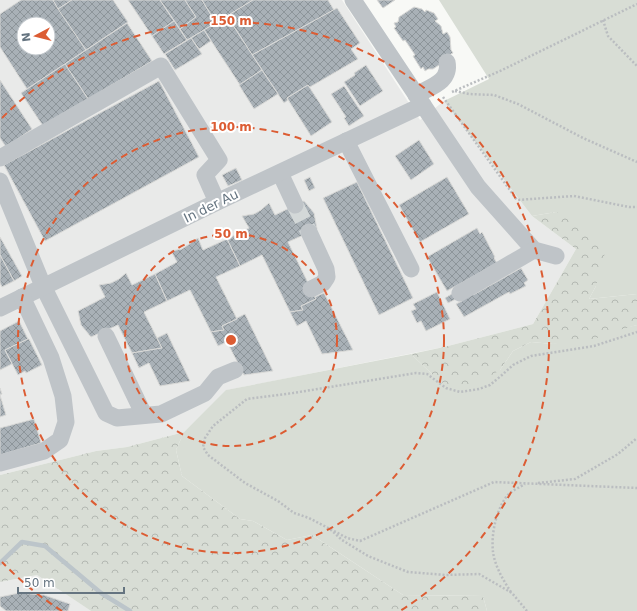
<svg xmlns="http://www.w3.org/2000/svg" width="637" height="611" viewBox="0 0 637 611" font-family="'DejaVu Sans',sans-serif">
<style>
.built{fill:#e9eae9;fill-rule:evenodd}
.green{fill:#d8ddd5}
.forest{fill:url(#forest-crowns)}
.lines{fill:none;stroke-linecap:round;stroke-linejoin:round}
.stream{stroke:#bcc5ca;stroke-width:4.5}
.building{fill:url(#building-cross-hatch);stroke:#dadad8;fill-rule:evenodd}
.minor-tunnel{stroke:#d3d8d8;stroke-width:17;stroke-dasharray:17 8;stroke-linecap:butt}
.path{stroke:#babdc0;stroke-width:2.5;stroke-dasharray:2 2;stroke-linecap:butt}
.minor{stroke:#bfc4c8;stroke-width:17}
.ring{fill:none;stroke:#dc5c33;stroke-width:2;stroke-dasharray:7 5}
.labels{text-anchor:middle;dominant-baseline:central;stroke-width:4;stroke-linejoin:round;paint-order:stroke}
.street-label{font-size:13px;fill:#657480;stroke:#fff}
.centre{fill:#dc5c33;stroke:#fff;stroke-width:2}
.ring-label{font-size:12px;text-anchor:middle;font-weight:bold;fill:#dc5c33;stroke:#fff;stroke-width:4;stroke-linejoin:round;paint-order:stroke}
</style>
<defs>
<pattern id="forest-crowns" width="20" height="18" patternUnits="userSpaceOnUse"><rect width="20" height="18" fill="#d8ddd5"/><path d="M2 6a3 3 0 1 1 6 0M12 15a3 3 0 1 1 6 0" fill="none" stroke="#b3b8b2"/></pattern>
<pattern id="building-cross-hatch" width="8" height="8" patternUnits="userSpaceOnUse"><rect width="8" height="8" fill="#a9b1b7"/><path d="M0 0l8 8M0 8l8-8" fill="none" stroke="#8d959a"/></pattern>
</defs>
<rect width="100%" height="100%" fill="#f8f9f6"/>
<!-- built -->
<g class="built">
<path d="M0,0H342L420,120L444,101L532,216L576,249L533,324L444,347L227,390L184,432L127,447L96,451L0,475ZM24,24H48V48H24Z"/>
<path d="M37,575L91,611H0V582Z"/>
</g>
<!-- green -->
<g class="green">
<path d="M439,0H637V294L589,299L596,286L556,212L532,216L444,101L489,79Z"/>
<path d="M637,325V611H487L483,596L403,595L312,535L287,540L253,521L240,519L182,476L176,450L184,432L226,390L411,354L433,375L500,370L513,351L531,342L553,344Z"/>
</g>
<!-- forest -->
<g class="forest">
<path d="M556,212L584,225L606,249L596,286L589,299L637,294V325L619,330L586,342L553,344L531,342L513,351L500,370L471,388H449L433,375L411,354L444,347L533,324L576,249L532,216Z"/>
<path d="M184,432L176,450L182,476L240,519L253,521L287,540L312,535L403,595L483,596L487,611H91L37,575L0,582V475L96,451L127,447Z"/>
</g>
<g class="lines">
<!-- stream -->
<path class="stream" d="M0,563L22,542L45,546L101,593L130,611"/>
</g>
<!-- building -->
<g class="building">
<path d="M21,0H53L86,50L27,89L0,47V14ZM24,24H48V48H24Z"/>
<path d="M53,0H72L58,9Z"/>
<path d="M72,0H113L128,22L86,50L58,9Z"/>
<path d="M128,0H160L174,21L152,36Z"/>
<path d="M160,0H185L196,17L180,29Z"/>
<path d="M185,0H202L216,23L187,40L180,29L196,17Z"/>
<path d="M202,0H253L216,23Z"/>
<path d="M253,0H328L334,10L252,55L227,16Z"/>
<path d="M377,0H395L383,8Z"/>
<path d="M414,7L422,9L425,12L426,10L434,13L438,19L435,21L441,26L443,34L447,32L450,37L451,50L453,53L449,55L448,59L433,69H428L425,71L423,67L421,69L413,56L415,55L405,40L403,41L394,28L396,27L394,23L398,22L399,17Z"/>
<path d="M337,8L360,43L351,49L358,59L310,87L308,85L287,98L288,100L284,103L252,55Z"/>
<path d="M227,16L262,70L240,85L204,30Z"/>
<path d="M174,21L187,40L164,54L152,36Z"/>
<path d="M127,23L152,61L88,99L65,64Z"/>
<path d="M204,30L211,41L199,49L191,38Z"/>
<path d="M191,38L202,54L175,70L165,54Z"/>
<path d="M65,64L88,99L43,126L21,93Z"/>
<path d="M366,65L383,91L360,106L344,82L355,75L354,73Z"/>
<path d="M262,70L278,94L254,109L239,85Z"/>
<path d="M0,80L32,129L6,147L0,138Z"/>
<path d="M159,81L199,157L45,241L4,165Z"/>
<path d="M308,85L332,122L311,136L287,98Z"/>
<path d="M344,86L364,116L349,126L344,118L346,117L331,94Z"/>
<path d="M419,140L434,164L411,180L395,156Z"/>
<path d="M236,168L242,180L228,186L222,175Z"/>
<path d="M310,177L315,188L309,191L304,180Z"/>
<path d="M447,177L469,214L420,242L399,205Z"/>
<path d="M357,182L413,298L379,315L323,198Z"/>
<path d="M304,201L314,213L317,229L288,242L316,299L301,306L303,310L290,312L262,255L240,266L227,239L249,228L242,216L254,214L261,210L269,203L275,215Z"/>
<path d="M477,228L480,234L482,232L495,257L494,258L497,263L447,291L427,257Z"/>
<path d="M0,237L22,276L14,281L0,255Z"/>
<path d="M198,238L203,250L227,239L240,266L216,277L237,319L222,326L224,330L211,332L190,290L167,301L155,274L177,262L171,251L182,249Z"/>
<path d="M0,255L14,281L2,287L0,283Z"/>
<path d="M521,268L528,280L524,283L526,286L510,294L509,292L464,317L456,304L462,301L460,298L475,294Z"/>
<path d="M126,273L132,285L155,274L167,301L144,312L162,348L132,353L118,325L91,337L81,325L78,311L105,297L99,285L111,283L119,279Z"/>
<path d="M437,292L450,319L426,331L421,321L417,323L411,311L416,309L413,304Z"/>
<path d="M455,292L458,298L448,303L445,298Z"/>
<path d="M324,293L353,350L322,354L306,321L297,326L290,312L303,310L301,306L316,299L315,297Z"/>
<path d="M245,314L273,371L244,375L227,342L218,346L211,332L224,330L222,326L237,319V318Z"/>
<path d="M19,321L28,339L5,350L12,364L0,370V331Z"/>
<path d="M167,333L190,381L160,386L149,363L139,368L132,353L162,348L157,338Z"/>
<path d="M28,339H29L42,365L26,373L25,371L18,375L5,350Z"/>
<path d="M0,388L2,394L0,395L6,415L0,417Z"/>
<path d="M34,419L41,443L0,455V428Z"/>
<path d="M19,593L44,595L70,604L68,611H6L0,606V597Z"/>
</g>
<g class="lines">
<!-- minor-tunnel -->
<path class="minor-tunnel" d="M295,205L309,232"/>
<!-- path -->
<g class="path">
<path d="M603,20L608,36L637,66"/>
<path d="M455,91L469,94L494,95L518,104L583,138L637,162"/>
<path d="M452,92L500,71L637,4"/>
<path d="M443,97L517,200L574,196L629,207H637"/>
<path d="M538,483L575,479L618,454L637,438"/>
<path d="M334,531L347,538L360,541L494,482L637,488"/>
<path d="M511,592C503,580 495,566 493,552C491,534 496,510 507,496C511,491 520,487 525,484"/>
<path d="M527,611L512,593L479,574L446,575L408,572L368,556L342,540L330,529L309,518L294,513L278,501L245,483L208,455L203,447L205,438L213,426L247,399L293,393L416,373L427,374L446,388L460,392L479,389L490,385L502,375L513,365L531,356L594,346L637,332"/>
</g>
<!-- minor -->
<g class="minor">
<path d="M416,95C430,87 451,82 447,62"/>
<path d="M423,105L478,187L534,250L556,256"/>
<path d="M346,141L411,269"/>
<path d="M0,158L161,66L219,160L205,175L217,202"/>
<path d="M280,173L295,205"/>
<path d="M0,181L43,286L106,413L117,418L161,414L205,393L218,377L235,370"/>
<path d="M309,232L326,269L327,277L323,283L311,289"/>
<path d="M460,293L534,250"/>
<path d="M0,308L217,202L423,105L353,0"/>
<path d="M106,336L144,415"/>
<path d="M0,463L44,451L60,440L66,422L63,396L51,358L22,297"/>
</g>
</g>
<!-- distance rings -->
<g class="ring">
<circle cx="231" cy="340" r="106"/>
<circle cx="231" cy="340" r="213"/>
<path d="M62 611A319 319 0 0 1 2 562M2 118A319 319 0 1 1 400 611"/>
</g>
<g class="labels">
<!-- street labels -->
<g class="street-label">
<text transform="translate(211 206) rotate(-26)">In der Au</text>
</g>
</g>
<circle cx="231" cy="340" r="6" class="centre"/>
<g class="ring-label">
<text x="231" y="25">150 m</text>
<text x="231" y="131">100 m</text>
<text x="231" y="238">50 m</text>
</g>
<!-- north arrow -->
<g transform="translate(36 36) rotate(263)"><circle r="19" fill="#ffffff" stroke="#c1c7cc"/>
<path d="M0-3L7 15L0 10L-7 15Z" fill="#dc5c33"/>
<text y="-6" font-size="11" font-weight="bold" text-anchor="middle" fill="#657480">N</text>
</g>
<!-- scale -->
<path d="M18 587v6h106v-6" fill="none" stroke="#657480" stroke-width="2"/>
<text x="24" y="587" font-size="12" fill="#657480" stroke="#ffffff" stroke-width="3" paint-order="stroke">50 m</text>
</svg>
